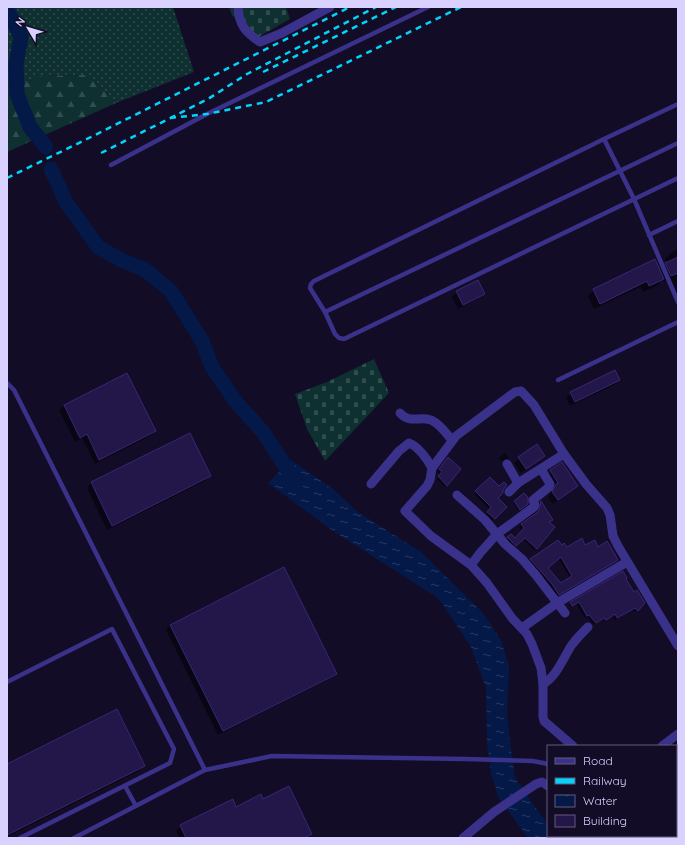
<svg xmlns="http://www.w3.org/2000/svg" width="685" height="845" viewBox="0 0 685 845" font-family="Quicksand,sans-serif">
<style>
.grass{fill:url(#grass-dots)}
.forest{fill:url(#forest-firs)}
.cemetery{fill:url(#cemetery-stones)}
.water{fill:url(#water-ripples)}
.shadow{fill:#0007;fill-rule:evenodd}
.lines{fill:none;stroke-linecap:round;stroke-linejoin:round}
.river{stroke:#041947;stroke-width:15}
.building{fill:#231649;stroke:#3a2678;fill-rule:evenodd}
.service{stroke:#3a328a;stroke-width:4.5}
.minor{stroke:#3a328a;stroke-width:9}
.rail{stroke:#00d6fc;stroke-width:2.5;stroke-dasharray:6 5;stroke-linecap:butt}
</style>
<defs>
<pattern id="grass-dots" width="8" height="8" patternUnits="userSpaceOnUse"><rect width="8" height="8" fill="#0f3031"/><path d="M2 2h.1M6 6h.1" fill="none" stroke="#314d50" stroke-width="1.8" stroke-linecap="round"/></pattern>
<pattern id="forest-firs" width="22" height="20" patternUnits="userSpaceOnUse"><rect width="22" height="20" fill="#0f3031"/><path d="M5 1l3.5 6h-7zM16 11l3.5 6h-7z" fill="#314d50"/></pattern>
<pattern id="cemetery-stones" width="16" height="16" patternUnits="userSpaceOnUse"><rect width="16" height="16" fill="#0f3031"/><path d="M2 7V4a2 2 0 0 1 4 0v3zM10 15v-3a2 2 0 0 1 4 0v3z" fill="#314d50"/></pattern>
<pattern id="water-ripples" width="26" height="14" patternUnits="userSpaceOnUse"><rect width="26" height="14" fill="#041947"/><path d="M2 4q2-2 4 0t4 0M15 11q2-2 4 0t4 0" fill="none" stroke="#283963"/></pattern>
</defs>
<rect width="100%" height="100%" fill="#120c26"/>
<!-- grass -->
<path class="grass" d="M7,7H173L194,72L116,103L88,75L41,76L7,90Z"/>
<!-- forest -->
<path class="forest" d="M88,75L116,103L7,152V90L41,76Z"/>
<!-- cemetery -->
<g class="cemetery">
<path d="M229,7H286L290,19L253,40L232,15Z"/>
<path d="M374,359L389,393L325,461L307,429L295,394L327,382Z"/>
</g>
<!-- water -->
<path class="water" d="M291,460L333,489L358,512L421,552L483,613L501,640L509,666L507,713L511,750L515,777L533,804L548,824V836H558L559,838H528L498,797L491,773L487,744L486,688L470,645L438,598L336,533L268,483Z"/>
<!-- shadow -->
<g class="shadow">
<path d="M678,249V295L675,296L668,280L664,282L663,279L657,286L643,292L640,287L594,309L588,296L594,290L659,271L667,263L665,259L672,252Z"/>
<path d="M457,292L483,294L479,298L458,309L452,297Z"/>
<path d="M127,374L155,431L150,436L95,464L82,438L75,442L59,410L64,406Z"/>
<path d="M619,380L614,385L570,406L566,398L571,393Z"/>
<path d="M189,434L210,476L205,481L107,530L87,488L91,483Z"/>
<path d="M537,445L544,456L521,473L514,463Z"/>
<path d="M505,453L509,458L501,461L499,458Z"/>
<path d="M446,460L447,485L445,487L437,479L440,475L437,471Z"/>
<path d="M562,464L577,486L553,504L548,497L554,488L546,476Z"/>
<path d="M490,478L499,487L497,498L506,507L492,520L485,515L490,510L474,494Z"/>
<path d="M524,494L526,505L518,510L513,503Z"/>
<path d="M541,503L552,520L548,523L553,527L534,550L523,539L514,547L506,540L511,535L515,539L523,531L519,527L537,514Z"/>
<path d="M558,541L562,546L567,549L585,546L597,548L617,560L557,596L529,562ZM558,558L570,578L561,584L547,568Z"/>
<path d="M624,579L634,593L644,603L635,612L632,610L615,620L612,615L603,621L602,619L593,624L587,616L585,618L576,603L570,607L569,605L571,603Z"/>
<path d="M170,625L336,673L331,678L218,735L166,630Z"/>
<path d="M7,765L144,766L139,771L7,837Z"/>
<path d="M263,800L311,834L307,838H180L176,831L181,826Z"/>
</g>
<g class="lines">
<!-- river -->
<g class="river">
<path d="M7,9L21,37L16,64L17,94L30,127L46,147"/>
<path d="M51,169L66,202L98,247L123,261L144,269L171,291L202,341L212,367L236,402L263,432L296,483"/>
</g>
</g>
<!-- building -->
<g class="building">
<path d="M678,257V273L671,276L665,263Z"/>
<path d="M655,259L664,279L649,286L647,281L600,304L593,289Z"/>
<path d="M478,280L485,294L463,305L456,291Z"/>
<path d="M615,370L620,380L575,402L570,392Z"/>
<path d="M127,373L156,431L99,460L87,434L80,438L64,405Z"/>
<path d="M190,433L211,476L112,526L91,482Z"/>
<path d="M537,444L545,456L526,469L518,457Z"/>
<path d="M448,457L461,469L447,486L438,476L442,472L439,469Z"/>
<path d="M562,462L578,486L558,500L552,492L556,484L558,483L550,470Z"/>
<path d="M490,477L499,486L504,482L507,485L503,490V493L498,498L507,507L495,519L487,512L491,507L475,491Z"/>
<path d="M524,493L528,497V504L520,510L514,501Z"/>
<path d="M541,501L553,520L549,522L555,527L537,549L525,538L516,546L507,537L511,534L515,538L524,528L521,524L538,512L540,507Z"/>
<path d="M582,538L585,545L595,540L598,547L607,541L618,560L559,595L552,584L530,559L558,540L562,545L564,543L567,547ZM561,557L572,576L561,583L548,568Z"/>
<path d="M284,567L337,674L223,731L170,625Z"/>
<path d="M623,571L627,578L626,579L634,592L637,590L645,603L638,611L635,608L617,618L615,614L606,620L604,618L596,623L589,615L587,616L579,602L572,606L570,602Z"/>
<path d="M117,709L145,766L7,835V764Z"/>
<path d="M289,786L312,834L304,838H186L180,825L233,799L236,807L261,794L263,799Z"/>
</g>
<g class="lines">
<!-- service -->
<g class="service">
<path d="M678,104L604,139L314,281L311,284L310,288L325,312L335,334L339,338L344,339L678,178"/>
<path d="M604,139L634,199L678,302"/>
<path d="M111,165L207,114L428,7"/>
<path d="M649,235L678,221"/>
<path d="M325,312L678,143"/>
<path d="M558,380L678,322"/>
<path d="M7,383L14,390L205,770"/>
<path d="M7,682L112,629L174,749L170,763L20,838"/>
<path d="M125,786L136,806"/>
<path d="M74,838L205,770L272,756L465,759L533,761L548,764"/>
</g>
<!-- minor -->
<g class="minor">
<path d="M238,7C239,25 245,32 260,42L282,33L330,7"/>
<path d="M400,413C410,424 418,416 431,420C439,423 446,433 452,440"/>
<path d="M507,464L518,483"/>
<path d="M371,484L399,451L409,443C418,446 428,460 432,468"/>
<path d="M509,492L518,483L564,454"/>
<path d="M457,495L485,520L505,544L522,559L535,574L565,613"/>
<path d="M471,565L480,553L497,534L534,507L535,505L533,500L549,487L550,484L541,469"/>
<path d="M522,628L557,603L627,562"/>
<path d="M543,684C556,677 563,659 571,646C576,639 582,633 588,627"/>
<path d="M573,746L544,721L543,717V684L541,668L532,644L527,634L512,618L487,583L471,565L431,536L405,511L427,486L430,480L432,468L456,436L515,392L521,391L523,393L534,405L564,454L586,484L607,508L610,515L613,536L618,546L678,646"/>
<path d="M662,746L678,734"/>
<path d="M646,836L648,838"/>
<path d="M463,838L494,812L536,784L542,782L548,786"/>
</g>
<!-- rail -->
<g class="rail">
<path d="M263,72L396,7"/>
<path d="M170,118L207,114L266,102L461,7"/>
<path d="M101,153L208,99L247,74L376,7"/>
<path d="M7,178L83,141L350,7"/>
</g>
</g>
<!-- border -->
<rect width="685" height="845" fill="none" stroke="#d9d1ff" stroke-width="16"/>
<!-- legend -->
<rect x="547" y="745" width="130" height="92" fill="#120c26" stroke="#625b7d"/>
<rect x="555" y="758" width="20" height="6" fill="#3a328a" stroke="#625b7d"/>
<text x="583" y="765" font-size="12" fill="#d9d1ff">Road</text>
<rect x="555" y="778" width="20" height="6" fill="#00d6fc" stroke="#625b7d"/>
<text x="583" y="785" font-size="12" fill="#d9d1ff">Railway</text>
<rect x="555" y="795" width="20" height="12" fill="url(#water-ripples)" stroke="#625b7d"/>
<text x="583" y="805" font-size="12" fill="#d9d1ff">Water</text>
<rect x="555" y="815" width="20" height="12" fill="#231649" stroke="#625b7d"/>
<text x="583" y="825" font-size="12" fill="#d9d1ff">Building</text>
<!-- north arrow -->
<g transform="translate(28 28) rotate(308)" stroke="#120c26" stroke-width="3" paint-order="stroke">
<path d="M0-3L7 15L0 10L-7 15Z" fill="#d9d1ff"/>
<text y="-6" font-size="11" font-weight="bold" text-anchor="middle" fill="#d9d1ff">N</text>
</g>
</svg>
